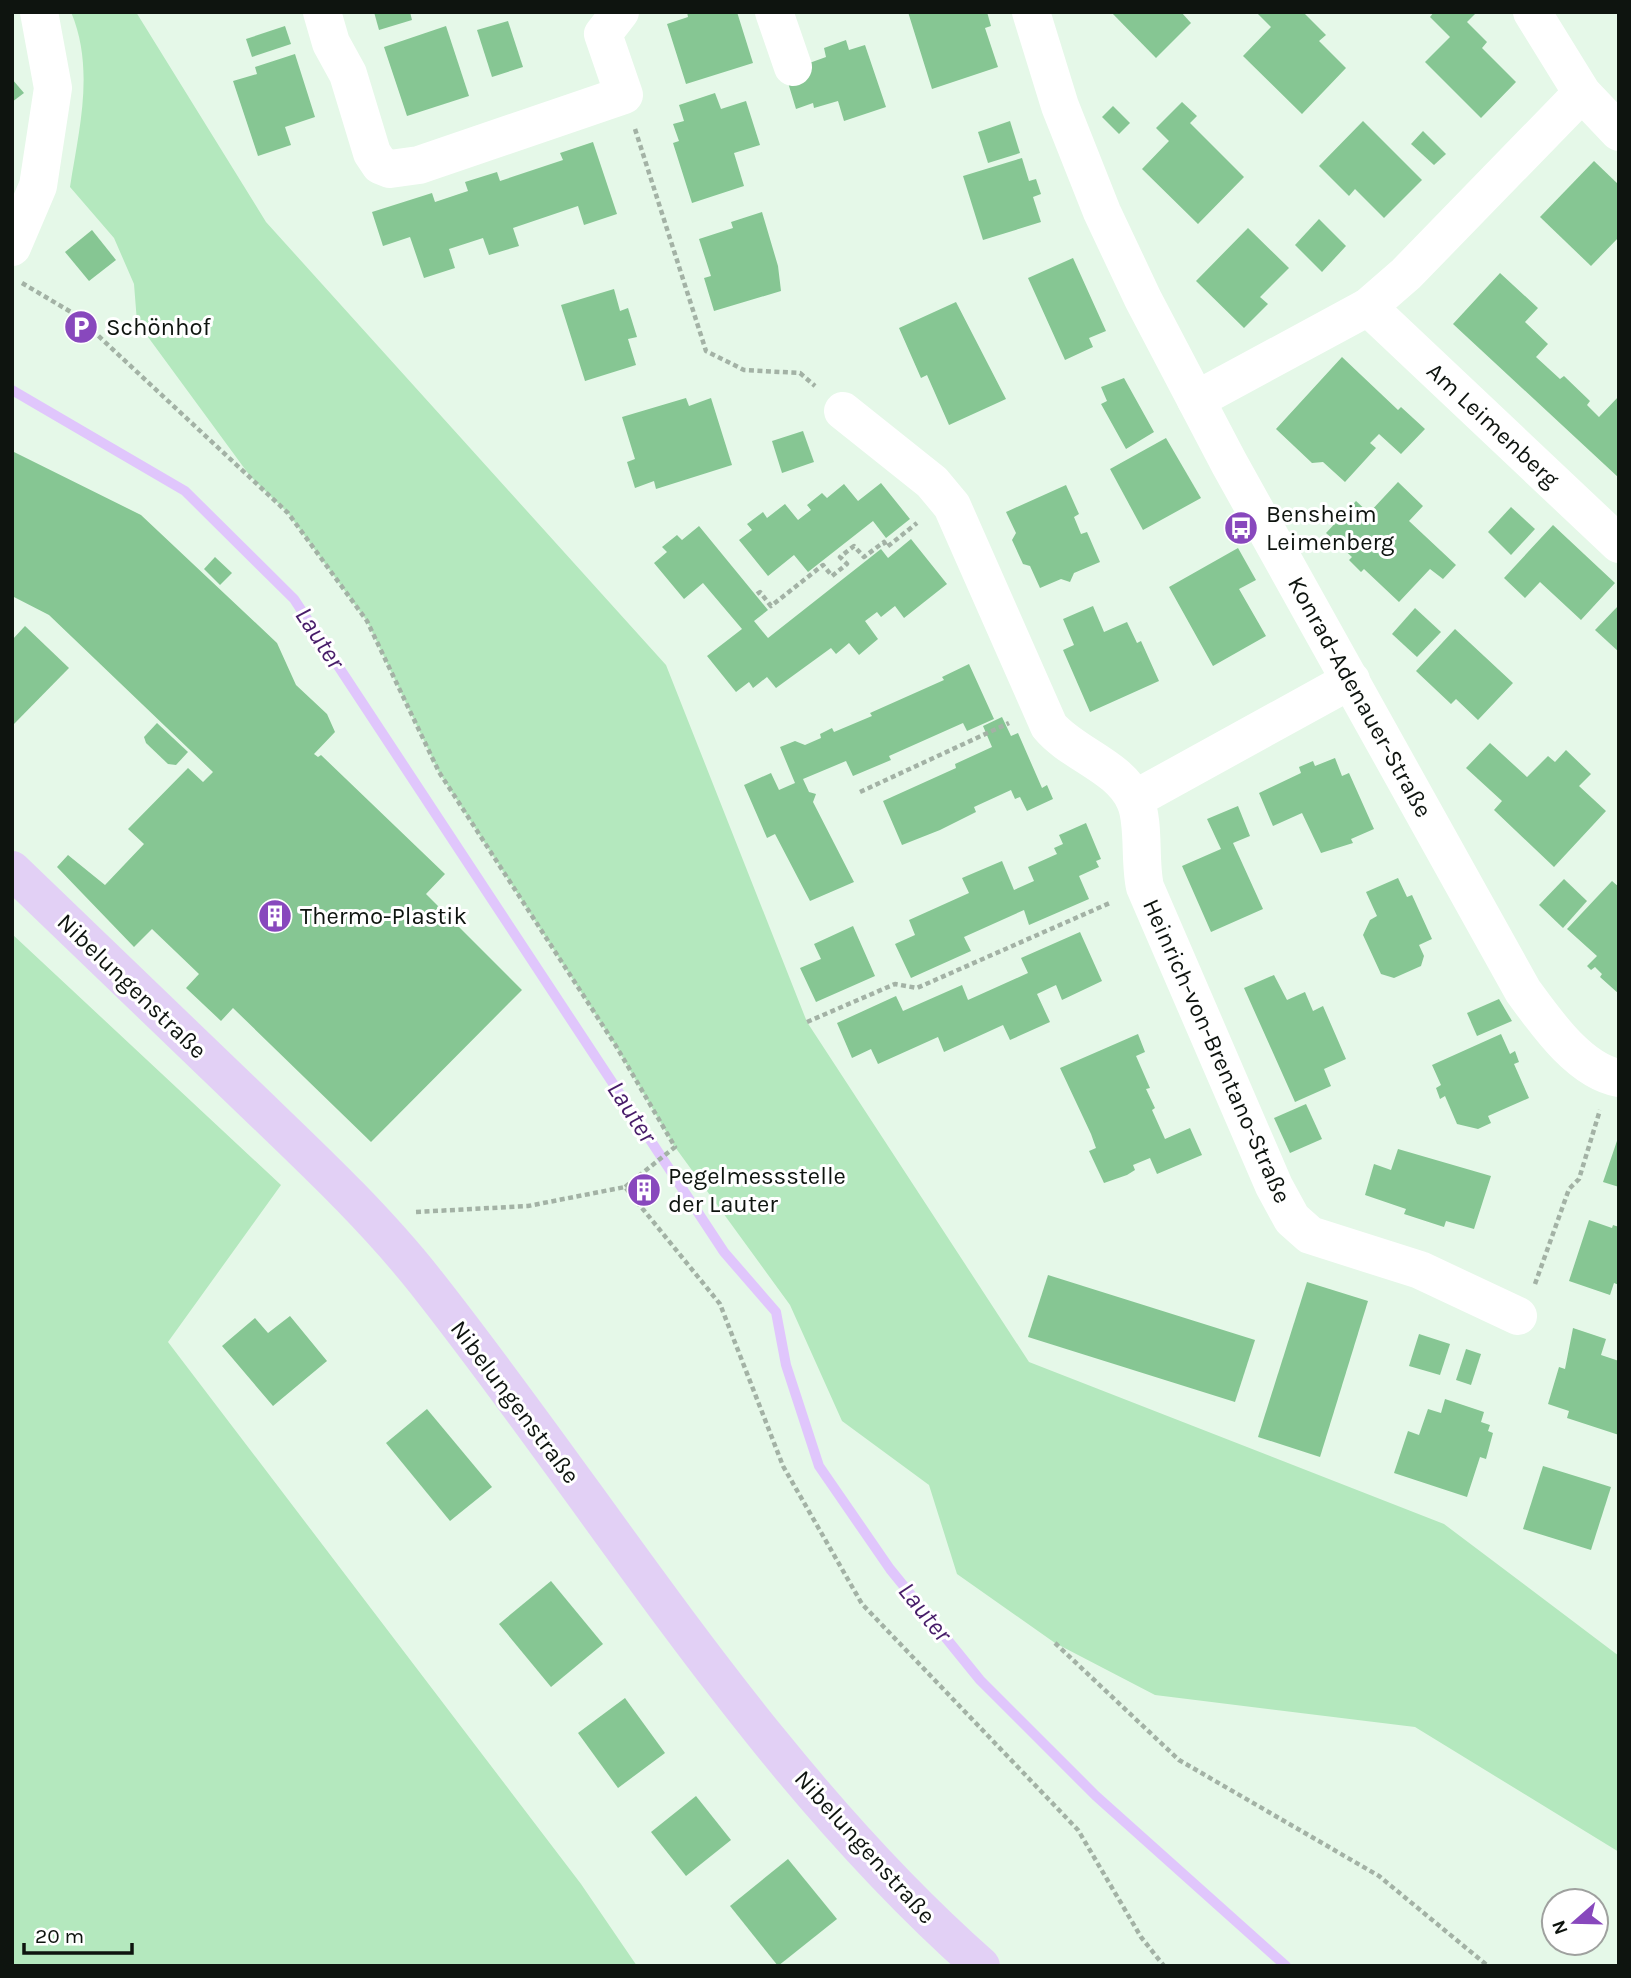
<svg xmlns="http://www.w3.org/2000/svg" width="1631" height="1978" viewBox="0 0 1631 1978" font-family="Karla,sans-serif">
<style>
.green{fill:#b4e8be}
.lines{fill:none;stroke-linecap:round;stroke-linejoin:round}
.stream{stroke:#e0c6fc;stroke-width:10}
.building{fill:#86c693}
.path{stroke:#a3b2a5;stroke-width:4.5;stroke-dasharray:5 3.5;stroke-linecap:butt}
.minor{stroke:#fff;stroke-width:38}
.primary{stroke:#e2d0f5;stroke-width:38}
.labels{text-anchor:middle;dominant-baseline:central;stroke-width:6;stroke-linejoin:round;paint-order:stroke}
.poi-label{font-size:24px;fill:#0e140f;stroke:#fff;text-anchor:start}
.street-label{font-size:24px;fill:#0e140f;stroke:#fff}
.water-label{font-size:26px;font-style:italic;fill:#471c69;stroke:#fff}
</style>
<rect width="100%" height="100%" fill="#e5f8e8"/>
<!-- green -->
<g class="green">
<path d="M71,12H136L266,222L666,665L807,1022L1029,1362L1444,1524L1619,1656V1852L1415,1727L1155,1695L1055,1643L957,1574L929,1485L842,1421L790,1305L675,1147L616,1046L439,772L367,621L288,513L250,476L137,322L134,284L114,238L70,187C79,129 95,69 71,12Z"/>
<path d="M12,934L281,1185L168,1342L581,1884L637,1966H12Z"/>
</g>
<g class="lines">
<!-- stream -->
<path class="stream" d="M12,390L185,491L294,599L724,1252L776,1312L786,1365L819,1466L890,1569L980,1680L1096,1796L1286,1966"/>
</g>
<!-- building -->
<g class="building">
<path d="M374,12H410L412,20L379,30Z"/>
<path d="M687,12H737L753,63L686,84L667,24L688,17Z"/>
<path d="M908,12H987L991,26L985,28L998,67L932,89Z"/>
<path d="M1111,12H1181L1191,23L1156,58Z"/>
<path d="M1256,12H1303L1326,35L1319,41L1346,68L1302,114L1243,56L1271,27Z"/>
<path d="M1434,12H1472L1475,14L1467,22L1487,42L1482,48L1516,82L1481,118L1425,62L1450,37L1430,17Z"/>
<path d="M508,21L523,67L492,77L477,30Z"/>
<path d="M285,26L291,44L252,57L246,39Z"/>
<path d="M446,26L469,96L407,116L384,47Z"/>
<path d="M846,40L849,50L865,45L886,107L844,121L838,101L814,108L813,103L796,109L786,76L801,66L826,57L824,48Z"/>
<path d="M295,54L315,117L285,127L291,145L258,156L233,81L257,74L255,67Z"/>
<path d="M12,79L24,93L12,102Z"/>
<path d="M715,93L721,109L746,101L760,145L734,153L744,186L692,203L673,143L679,141L673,124L684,121L679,105Z"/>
<path d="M1182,102L1197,116L1190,123L1244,177L1198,224L1142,169L1169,141L1156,128Z"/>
<path d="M1113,106L1130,123L1119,134L1102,117Z"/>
<path d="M1010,121L1020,153L988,163L978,132Z"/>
<path d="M1363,121L1422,180L1384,218L1355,189L1349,196L1319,166Z"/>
<path d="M1423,131L1446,154L1434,165L1411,144Z"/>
<path d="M593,142L617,214L584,225L578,206L513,228L519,246L489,255L483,238L449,249L455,268L424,278L410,237L383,246L372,212L432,193L435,202L468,191L465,182L497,172L500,181L563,160L560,153Z"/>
<path d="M1022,158L1029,181L1036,179L1041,194L1033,197L1041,222L983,240L963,176Z"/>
<path d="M1594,161L1619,185V237L1591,266L1540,217Z"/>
<path d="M762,212L778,266L781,291L714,311L704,278L711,276L699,239L733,228L731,222Z"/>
<path d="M1319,219L1346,246L1322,272L1295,245Z"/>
<path d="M1248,228L1289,268L1260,297L1268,304L1244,328L1196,281Z"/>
<path d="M92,230L116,260L89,281L65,252Z"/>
<path d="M1073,258L1106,331L1089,338L1093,347L1065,360L1028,278Z"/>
<path d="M1500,273L1538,308L1525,322L1548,344L1536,357L1560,379L1564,376L1590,401L1587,405L1599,417L1619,396V478L1453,324Z"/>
<path d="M614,289L620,311L628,308L637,337L628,339L636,365L585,381L561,305Z"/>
<path d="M956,302L1006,399L949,425L927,375L921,378L899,328Z"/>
<path d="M1342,357L1398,410L1401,407L1425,429L1401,454L1379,434L1370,443L1376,448L1345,482L1323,462L1312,463L1276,429Z"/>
<path d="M1124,378L1154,432L1126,449L1101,404L1107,401L1101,387Z"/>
<path d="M686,398L689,406L711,398L732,465L656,489L654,481L635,488L627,462L635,459L622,417Z"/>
<path d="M803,431L814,462L782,473L772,441Z"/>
<path d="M1166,438L1201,498L1143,530L1110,469Z"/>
<path d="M12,451L141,515L277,643L296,685L327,714L335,732L314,754L318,757L321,755L445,874L426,894L522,990L371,1142L233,1008L221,1021L186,988L199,974L152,929L134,947L57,867L68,855L105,885L144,844L128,829L188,768L203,782L213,772L49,615L12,596Z"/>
<path d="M1398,482L1423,506L1409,521L1456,565L1443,579L1430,569L1399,602L1364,569L1361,572L1349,560L1352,557L1326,533L1356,501L1369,513Z"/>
<path d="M881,483L910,519L886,538L873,521L808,572L794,555L768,576L739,540L752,530L747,524L763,512L767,518L785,504L798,520L811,510L807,505L822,493L827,498L844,484L858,501Z"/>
<path d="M1066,485L1079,514L1074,517L1081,534L1087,532L1100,562L1074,573L1070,582L1061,579L1040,588L1030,566L1023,564L1012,540L1016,533L1006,512Z"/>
<path d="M1511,507L1535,529L1511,555L1488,532Z"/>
<path d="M1553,525L1615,583L1581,620L1540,582L1525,598L1504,578Z"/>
<path d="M699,526L768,610L754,621L768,638L881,549L888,558L911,539L947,584L904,618L895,606L881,617L877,612L865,621L878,639L859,655L849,643L836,654L831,648L776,688L767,677L753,688L749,682L736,692L707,656L742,629L703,583L684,599L654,563L667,552L662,547L677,535L682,540Z"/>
<path d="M1238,548L1256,580L1239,589L1266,636L1213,666L1169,587Z"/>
<path d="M215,557L232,573L220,585L204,569Z"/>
<path d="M1619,605V652L1595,630Z"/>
<path d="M1093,606L1104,632L1127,622L1137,643L1141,641L1159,681L1090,712L1063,650L1074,645L1063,619Z"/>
<path d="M1415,608L1441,632L1417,657L1392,634Z"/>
<path d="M25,626L69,668L12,726V640Z"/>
<path d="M1455,629L1513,683L1478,720L1456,699L1451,704L1416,671Z"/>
<path d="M969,664L994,719L967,731L963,723L889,756L891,760L853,776L846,761L803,779L809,792L816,794L813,802L854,882L810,901L775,834L767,838L744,785L771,773L779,790L795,783L780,747L795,741L805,745L821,738L820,734L832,728L834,732L872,716L870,713L944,680L942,677Z"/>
<path d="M1002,717L1011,736L1018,733L1042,788L1047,785L1053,799L1027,811L1020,797L1015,799L1011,790L974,807L976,812L940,830L902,845L883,801L956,768L955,764L992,747L983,726Z"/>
<path d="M157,723L188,752L176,765L168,764L146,743L144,737Z"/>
<path d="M1490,743L1527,777L1548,756L1555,762L1566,750L1591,774L1579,786L1606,811L1554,867L1494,810L1502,801L1466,768Z"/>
<path d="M1335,758L1342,776L1349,773L1374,829L1351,839L1353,843L1321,853L1302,813L1273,826L1259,793L1301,773L1299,767L1313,761L1315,766Z"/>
<path d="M1238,806L1250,836L1233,843L1263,909L1211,932L1182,866L1221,849L1207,819Z"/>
<path d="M1086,823L1101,859L1096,861L1099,867L1079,876L1089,899L1029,925L1024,910L964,937L971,951L911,978L895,944L915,935L909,920L969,893L962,878L1002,861L1014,890L1034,881L1028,867L1057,854L1054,848L1063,844L1059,835Z"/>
<path d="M1398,878L1407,897L1412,895L1432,939L1419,945L1424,956L1421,966L1394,978L1381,974L1363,935L1370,920L1377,916L1366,892Z"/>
<path d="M1564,879L1587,901L1563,928L1539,905Z"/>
<path d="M1612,881L1619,887V994L1600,977L1602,974L1595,967L1591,970L1587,966L1597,956L1567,929Z"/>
<path d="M853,926L875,976L816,1002L800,968L821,959L814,944Z"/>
<path d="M1080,932L1102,981L1062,1000L1056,985L1037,994L1050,1022L1010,1040L1003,1025L944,1052L938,1037L878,1064L871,1049L852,1058L837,1023L896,996L903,1011L962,985L968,1000L1028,973L1021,958Z"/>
<path d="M1274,975L1287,1000L1305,992L1313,1011L1323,1006L1346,1059L1324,1069L1331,1086L1295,1102L1244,988Z"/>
<path d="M1499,999L1512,1021L1477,1036L1467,1013Z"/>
<path d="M1138,1034L1145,1052L1136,1056L1150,1088L1146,1089L1155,1108L1152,1110L1165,1139L1190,1128L1202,1155L1157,1174L1150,1158L1133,1165L1135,1170L1127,1175L1104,1183L1089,1151L1096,1148L1091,1134L1060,1068Z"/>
<path d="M1501,1034L1510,1054L1515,1051L1519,1062L1514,1064L1529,1098L1488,1116L1491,1123L1478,1129L1457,1124L1445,1096L1440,1099L1436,1088L1441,1085L1432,1065Z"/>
<path d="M1306,1104L1322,1139L1290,1153L1274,1118Z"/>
<path d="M1619,1135V1187L1603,1182Z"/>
<path d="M1398,1149L1491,1176L1474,1229L1446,1221L1444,1227L1404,1214L1406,1209L1365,1195L1374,1164L1391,1170Z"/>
<path d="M1589,1220L1612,1228L1613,1225L1619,1227V1285L1614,1283L1610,1295L1569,1281Z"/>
<path d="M1048,1275L1255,1340L1235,1402L1028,1337Z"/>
<path d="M1307,1282L1368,1301L1320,1457L1258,1437Z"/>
<path d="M290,1316L327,1361L273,1406L222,1346L255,1318L268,1333Z"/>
<path d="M1573,1328L1606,1339L1601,1355L1619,1361V1435L1567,1418L1569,1411L1548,1404L1559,1367L1565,1369Z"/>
<path d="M1419,1334L1450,1344L1440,1375L1409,1366Z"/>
<path d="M1466,1349L1481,1354L1471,1385L1456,1380Z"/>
<path d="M1445,1399L1484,1412L1481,1422L1490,1425L1488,1431L1493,1433L1486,1459L1480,1457L1467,1497L1394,1473L1408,1431L1419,1435L1428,1409L1441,1413Z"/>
<path d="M427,1409L492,1487L450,1521L386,1443Z"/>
<path d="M1543,1466L1611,1487L1591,1550L1523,1529Z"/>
<path d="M551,1581L603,1644L551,1687L499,1624Z"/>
<path d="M625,1698L665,1753L618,1788L578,1733Z"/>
<path d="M696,1796L731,1840L686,1876L651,1832Z"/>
<path d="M788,1859L837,1919L778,1966L730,1906Z"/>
</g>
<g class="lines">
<!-- path -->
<g class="path">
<path d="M635,129L706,351L744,370L800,373L815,386"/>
<path d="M22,283L76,315L288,513L367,621L439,772L616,1046L675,1147L625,1187"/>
<path d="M757,594L760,592L771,606L823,565L832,576L847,564L840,557L854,546L864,557L884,542L887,547L917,523"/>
<path d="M860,792L1009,723"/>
<path d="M807,1022L895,984L917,988L1112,902"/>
<path d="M416,1212L528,1206L625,1187L720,1304L783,1466L862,1604L1078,1830L1141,1937L1164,1966"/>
<path d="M1535,1284L1569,1189L1579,1179L1600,1110"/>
<path d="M1055,1643L1179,1760L1379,1876L1488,1966"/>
</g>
<!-- minor -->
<g class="minor">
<path d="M322,12L331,43L348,74L372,153L380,165L390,169L419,165L624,95L603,34L620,12"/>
<path d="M774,12L793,67"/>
<path d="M1031,12L1060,106L1102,212L1143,299L1229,463L1523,991C1545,1021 1579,1071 1619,1078"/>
<path d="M1532,12L1582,93L1619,132"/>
<path d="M12,247L38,186L53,88L39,12"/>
<path d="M1368,307L1619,544"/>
<path d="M1196,400L1368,307L1406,274L1582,93"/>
<path d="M843,411L932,482L952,506L1049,726C1072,754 1120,766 1135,801C1145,822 1139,861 1145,887L1274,1186L1292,1219L1310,1235L1420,1270L1518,1316"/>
<path d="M1135,799L1351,680"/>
</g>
<!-- primary -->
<path class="primary" d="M12,870C90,945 168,1020 246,1095C307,1154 372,1214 425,1281C607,1511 759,1770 981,1966"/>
</g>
<!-- icons -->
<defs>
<g id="parking-disc" transform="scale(1.75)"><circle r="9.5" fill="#8848bd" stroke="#fff"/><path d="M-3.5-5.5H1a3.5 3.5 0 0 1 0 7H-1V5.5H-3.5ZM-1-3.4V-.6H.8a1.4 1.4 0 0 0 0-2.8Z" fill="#fff"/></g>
<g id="bus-disc" transform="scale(1.75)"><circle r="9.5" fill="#8848bd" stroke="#fff"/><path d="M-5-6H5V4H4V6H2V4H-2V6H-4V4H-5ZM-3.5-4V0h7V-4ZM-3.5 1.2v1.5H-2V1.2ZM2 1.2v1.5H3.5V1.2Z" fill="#fff"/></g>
<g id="building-disc" transform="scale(1.75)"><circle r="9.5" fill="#8848bd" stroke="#fff"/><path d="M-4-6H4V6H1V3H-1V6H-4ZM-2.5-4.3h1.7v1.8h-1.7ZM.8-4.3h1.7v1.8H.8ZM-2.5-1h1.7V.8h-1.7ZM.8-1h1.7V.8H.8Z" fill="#fff"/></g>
</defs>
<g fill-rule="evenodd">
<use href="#parking-disc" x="81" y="327"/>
<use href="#bus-disc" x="1241" y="528"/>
<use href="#building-disc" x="275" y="916"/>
<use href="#building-disc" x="644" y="1190"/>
</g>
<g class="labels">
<!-- poi labels -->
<g class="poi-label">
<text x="106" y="327">Schönhof</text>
<text x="1266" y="514">Bensheim<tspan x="1266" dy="28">Leimenberg</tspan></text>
<text x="300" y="916">Thermo-Plastik</text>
<text x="668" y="1176">Pegelmessstelle<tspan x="668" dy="28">der Lauter</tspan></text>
</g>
<!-- street labels -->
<g class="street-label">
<text transform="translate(1493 425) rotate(43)">Am Leimenberg</text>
<text transform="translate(1360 697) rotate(61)">Konrad-Adenauer-Straße</text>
<text transform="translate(132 986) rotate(44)">Nibelungenstraße</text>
<text transform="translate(1217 1051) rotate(66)">Heinrich-von-Brentano-Straße</text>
<text transform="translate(515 1402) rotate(53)">Nibelungenstraße</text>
<text transform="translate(865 1847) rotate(48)">Nibelungenstraße</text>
</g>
<!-- water labels -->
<g class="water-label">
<text transform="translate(320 638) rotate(57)">Lauter</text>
<text transform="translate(632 1112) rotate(57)">Lauter</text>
<text transform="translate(925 1612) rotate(51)">Lauter</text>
</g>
</g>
<!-- border -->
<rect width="1631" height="1978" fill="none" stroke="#0e140f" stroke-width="28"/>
<!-- north arrow -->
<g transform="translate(1575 1922) rotate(250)"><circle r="33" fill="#ffffff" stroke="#9fa19f" stroke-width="2"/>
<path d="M0-5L12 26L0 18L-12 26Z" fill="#8848bd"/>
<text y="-10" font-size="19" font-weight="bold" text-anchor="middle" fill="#0e140f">N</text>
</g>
<!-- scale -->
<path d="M24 1943v10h108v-10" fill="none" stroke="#0e140f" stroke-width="3.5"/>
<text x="35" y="1943" font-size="21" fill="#0e140f" stroke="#ffffff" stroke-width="5" paint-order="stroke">20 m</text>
</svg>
